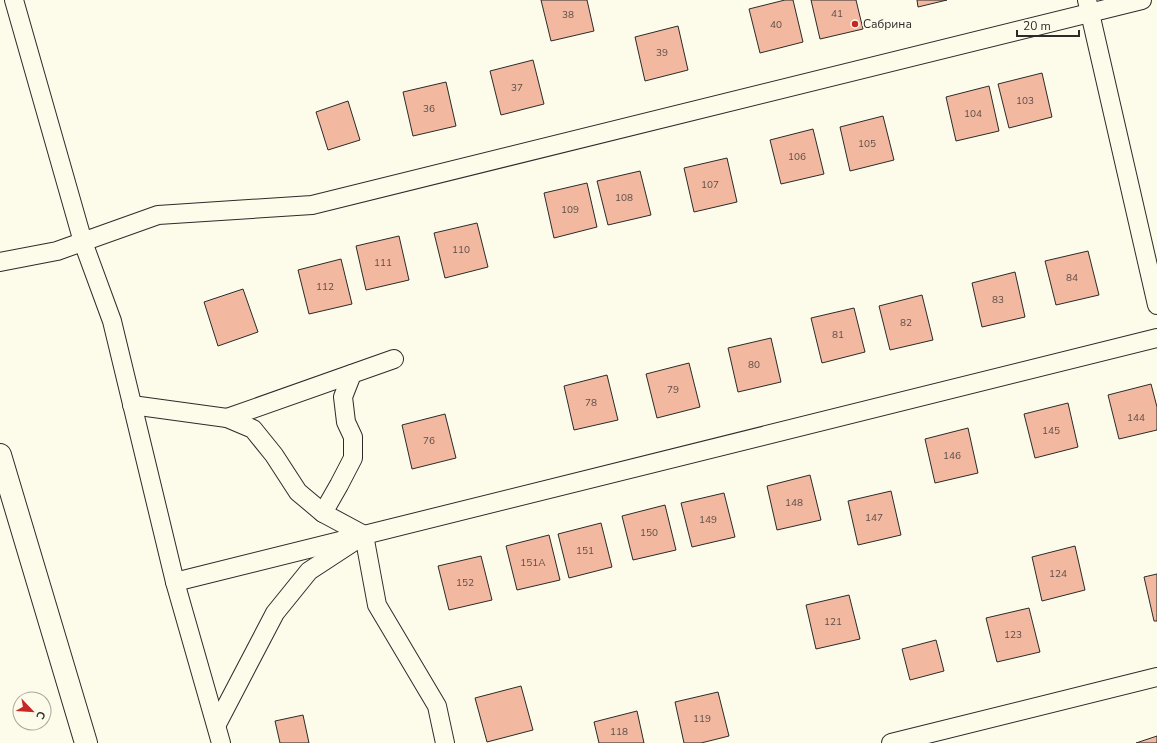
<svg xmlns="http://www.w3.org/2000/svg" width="1157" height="743" viewBox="0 0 1157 743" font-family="'Nunito Sans',sans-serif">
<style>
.building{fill:#f2b8a0;stroke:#2b2b2b}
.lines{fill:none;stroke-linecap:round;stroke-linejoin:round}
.street-casing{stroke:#2b2b2b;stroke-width:20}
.secondary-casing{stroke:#2b2b2b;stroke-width:24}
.street{stroke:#fdfbea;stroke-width:18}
.secondary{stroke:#fdfbea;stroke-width:22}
.poi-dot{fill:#c62828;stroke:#fdfbea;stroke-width:1.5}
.labels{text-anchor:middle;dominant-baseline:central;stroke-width:3;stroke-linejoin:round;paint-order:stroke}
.number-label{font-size:10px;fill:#5d4e48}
.poi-label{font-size:12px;fill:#2b2b2b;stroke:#fdfbea;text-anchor:start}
</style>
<rect width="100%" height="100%" fill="#fdfbea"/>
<!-- building -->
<g class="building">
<path d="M541,0H587L594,31L551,41Z"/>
<path d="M785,0H793L803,42L760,53L749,9Z"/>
<path d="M811,0H856L863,29L820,39Z"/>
<path d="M917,0H947L918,7Z"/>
<path d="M678,26L688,70L645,81L635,37Z"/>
<path d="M533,60L544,104L501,115L490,71Z"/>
<path d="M1042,73L1052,117L1009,128L998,84Z"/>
<path d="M446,82L456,126L413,136L403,92Z"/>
<path d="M989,86L999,131L956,141L946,97Z"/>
<path d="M348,101L360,140L328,150L316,112Z"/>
<path d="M883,116L894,160L850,171L840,127Z"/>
<path d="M813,129L824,174L781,184L770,140Z"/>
<path d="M727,158L737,202L694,212L684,168Z"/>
<path d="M640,171L651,215L608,225L597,181Z"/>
<path d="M587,183L597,227L554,238L544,193Z"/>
<path d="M477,223L488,267L445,278L434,233Z"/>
<path d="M399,236L409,280L366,290L356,246Z"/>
<path d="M1088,251L1099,295L1056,305L1045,261Z"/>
<path d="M341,259L352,304L309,314L298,270Z"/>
<path d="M1015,272L1025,317L982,327L972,283Z"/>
<path d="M243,289L258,332L218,346L204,302Z"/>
<path d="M922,295L933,340L890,350L879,306Z"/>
<path d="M854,308L865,352L822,363L811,318Z"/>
<path d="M771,338L781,382L738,392L728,348Z"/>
<path d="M689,363L700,407L657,418L646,374Z"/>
<path d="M607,375L618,420L574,430L564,386Z"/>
<path d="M1151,384L1157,407V430L1119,439L1108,395Z"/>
<path d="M1068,403L1078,447L1035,458L1024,414Z"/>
<path d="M445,414L456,458L412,469L402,425Z"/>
<path d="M968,428L978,473L935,483L925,439Z"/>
<path d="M810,475L821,520L777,530L767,486Z"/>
<path d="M891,491L901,535L858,545L848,501Z"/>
<path d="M724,493L735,537L692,547L681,503Z"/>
<path d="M665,505L676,550L633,560L622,516Z"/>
<path d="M601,523L612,567L569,578L558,534Z"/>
<path d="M549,535L560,580L517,590L506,546Z"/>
<path d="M1075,546L1085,590L1042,601L1032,557Z"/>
<path d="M481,556L492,600L449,610L438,566Z"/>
<path d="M1157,574V621H1154L1144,577Z"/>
<path d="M849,595L860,639L816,649L806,605Z"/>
<path d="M1029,608L1040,652L997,662L986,618Z"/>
<path d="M936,640L944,671L910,680L902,649Z"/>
<path d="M521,686L533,730L487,742L475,698Z"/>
<path d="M718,692L729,736L701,743H684L675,702Z"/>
<path d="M637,711L644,743H599L594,722Z"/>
<path d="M303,715L309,743H280L275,721Z"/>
<path d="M1157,736V743H1136Z"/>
</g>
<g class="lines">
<!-- street casing -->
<g class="street-casing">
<g id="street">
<path d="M14,0L83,242L112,321L175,582L221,743"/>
<path d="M1087,0L1157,305"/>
<path d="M0,262L57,251L158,215L312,205L1142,0"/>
<path d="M132,405L227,418L253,429L274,455L298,492L323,513L364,535L309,571L275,613L217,724"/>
<path d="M227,418L394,359"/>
<path d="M323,513L339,485L353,458V437L346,422L343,397L352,374"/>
<path d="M364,535L377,605L437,706L445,743"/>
<path d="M175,582L1157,338"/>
<path d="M891,743L1157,677"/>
</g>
</g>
<!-- secondary casing -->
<g class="secondary-casing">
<path id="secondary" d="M0,455L86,743"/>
</g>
<!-- street -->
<use href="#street" class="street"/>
<!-- secondary -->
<use href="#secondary" class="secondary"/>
</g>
<!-- markers -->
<circle class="poi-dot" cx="855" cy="24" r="4"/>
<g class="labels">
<!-- number labels -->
<g class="number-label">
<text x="837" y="14">41</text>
<text x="568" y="15">38</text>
<text x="776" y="25">40</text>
<text x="662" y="53">39</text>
<text x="517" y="88">37</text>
<text x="1025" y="101">103</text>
<text x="429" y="109">36</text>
<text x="973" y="114">104</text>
<text x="867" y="144">105</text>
<text x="797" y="157">106</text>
<text x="710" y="185">107</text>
<text x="624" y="198">108</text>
<text x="570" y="210">109</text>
<text x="461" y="250">110</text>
<text x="383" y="263">111</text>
<text x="1072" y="278">84</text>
<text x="325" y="287">112</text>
<text x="998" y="300">83</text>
<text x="906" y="323">82</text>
<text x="838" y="335">81</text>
<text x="754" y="365">80</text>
<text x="673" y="390">79</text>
<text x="591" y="403">78</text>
<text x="1136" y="418">144</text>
<text x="1051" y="431">145</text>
<text x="429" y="441">76</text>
<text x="952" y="456">146</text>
<text x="794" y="503">148</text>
<text x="874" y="518">147</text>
<text x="708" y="520">149</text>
<text x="649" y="533">150</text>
<text x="585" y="551">151</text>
<text x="533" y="563">151А</text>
<text x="1058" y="574">124</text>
<text x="465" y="583">152</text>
<text x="833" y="622">121</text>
<text x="1013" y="635">123</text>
<text x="702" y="719">119</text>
<text x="619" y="732">118</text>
</g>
<!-- poi labels -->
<g class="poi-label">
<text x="863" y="24">Сабрина</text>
</g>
</g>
<!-- north arrow -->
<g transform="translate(32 711) rotate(115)"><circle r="19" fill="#fdfbea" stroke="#a9a89e"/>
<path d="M0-3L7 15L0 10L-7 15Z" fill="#c62828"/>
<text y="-6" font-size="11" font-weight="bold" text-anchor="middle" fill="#2b2b2b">С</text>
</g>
<!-- scale -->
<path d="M1017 30v6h62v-6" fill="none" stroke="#2b2b2b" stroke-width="2"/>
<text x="1023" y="30" font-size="12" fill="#2b2b2b" stroke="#fdfbea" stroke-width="3" paint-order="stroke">20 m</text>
</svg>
